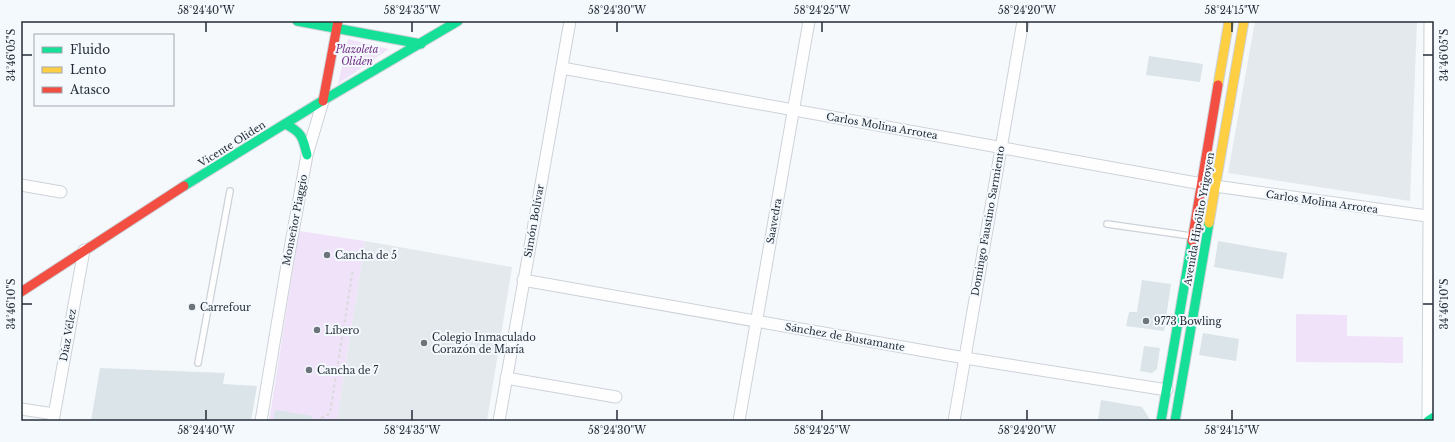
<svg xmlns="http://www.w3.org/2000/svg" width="1455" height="442" viewBox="0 0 1455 442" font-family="'Libre Baskerville',serif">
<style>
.built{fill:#e4e9ee}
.green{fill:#f0e2f9}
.building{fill:#dae4e9}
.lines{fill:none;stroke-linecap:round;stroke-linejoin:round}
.lane-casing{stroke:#cdd2d9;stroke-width:8}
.street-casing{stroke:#cdd2d9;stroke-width:13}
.fast-casing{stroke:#cdd2d9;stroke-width:11}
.slow-casing{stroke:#cdd2d9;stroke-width:11}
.jam-casing{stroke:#cdd2d9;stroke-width:11}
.path{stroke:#d8dadb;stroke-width:2;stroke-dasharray:3 3;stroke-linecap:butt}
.lane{stroke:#fefeff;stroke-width:5.5}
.street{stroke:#fefeff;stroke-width:11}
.fast{stroke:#16e098;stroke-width:9}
.slow{stroke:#ffcf43;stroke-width:9}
.jam{stroke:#f24e42;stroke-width:9}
.ticks{fill:none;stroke:#242d37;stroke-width:1.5}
.poi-dot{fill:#6e747c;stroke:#f4f9fe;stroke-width:1.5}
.labels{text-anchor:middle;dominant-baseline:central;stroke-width:4;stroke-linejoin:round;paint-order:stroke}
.park-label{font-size:10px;font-style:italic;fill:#712d86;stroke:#f4f9fe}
.street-label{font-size:10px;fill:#242d37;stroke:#f4f9fe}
.poi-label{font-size:10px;fill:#242d37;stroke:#f4f9fe;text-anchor:start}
.neatline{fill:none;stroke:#242d37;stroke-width:1.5}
.ticks-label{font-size:10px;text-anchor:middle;fill:#242d37}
</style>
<rect width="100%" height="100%" fill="#f6f9fc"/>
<!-- built -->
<g class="built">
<path d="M1255,21H1417L1410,201L1228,173Z"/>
<path d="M365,241L512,267L487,421H345L337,419Z"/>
</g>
<!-- green -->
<g class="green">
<path d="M348,39L389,49L338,84Z"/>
<path d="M299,231L365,241L337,419L345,421H269Z"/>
<path d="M1296,314L1347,315V336L1403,337V363L1296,362Z"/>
</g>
<!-- building -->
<g class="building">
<path d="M1149,56L1203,64L1200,82L1146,75Z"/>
<path d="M1218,241L1287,253L1283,279L1214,267Z"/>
<path d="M1142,280L1171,284L1164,331L1126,326L1129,312H1137Z"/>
<path d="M1203,333L1239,339L1236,361L1199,355Z"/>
<path d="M1144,346L1160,348L1157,369L1152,373L1140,371Z"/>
<path d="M100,368L225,373L223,384L257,386L251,421H91Z"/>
<path d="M1101,400L1142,407L1151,421L1098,420Z"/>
<path d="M275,410L312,416L311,421H273Z"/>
</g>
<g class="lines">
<!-- lane casing -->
<g class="lane-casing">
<g id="lane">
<path d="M1107,224L1191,236"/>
<path d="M198,363L230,191"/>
</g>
</g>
<!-- street casing -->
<g class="street-casing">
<g id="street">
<path d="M562,68L1202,184"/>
<path d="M21,185L61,192"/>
<path d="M1215,186L1434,217"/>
<path d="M523,280L965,358L1167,390"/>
<path d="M506,378L616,397"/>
<path d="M21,409L54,414"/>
<path d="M53,421L84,250"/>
<path d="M261,421L287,265L307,155L323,101"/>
<path d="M499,421L570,21"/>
<path d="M739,421L809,21"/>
<path d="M954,421L1023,21"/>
<path d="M1428,421L1430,21"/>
</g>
</g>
<!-- fast casing -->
<g class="fast-casing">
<g id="fast">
<path d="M297,21L421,44"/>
<path d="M285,124C302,132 303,138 307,155"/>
<path d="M184,186L322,101L458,21"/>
<path d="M1161,421L1192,241"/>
<path d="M1175,421L1209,223"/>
<path d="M1428,421L1434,417"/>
</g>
</g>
<!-- slow casing -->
<g class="slow-casing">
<g id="slow">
<path d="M1218,85L1229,21"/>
<path d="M1209,223L1244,21"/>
</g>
</g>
<!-- jam casing -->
<g class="jam-casing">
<g id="jam">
<path d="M323,101L338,21"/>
<path d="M1192,241L1218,85"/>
<path d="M21,292L184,186"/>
</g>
</g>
<!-- path -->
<path class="path" d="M316,421L330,413L353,269"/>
<!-- lane -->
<use href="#lane" class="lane"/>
<!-- street -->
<use href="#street" class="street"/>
<!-- fast -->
<use href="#fast" class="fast"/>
<!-- slow -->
<use href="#slow" class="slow"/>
<!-- jam -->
<use href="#jam" class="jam"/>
</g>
<!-- ticks -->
<path class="ticks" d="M206,22V32M412,22V32M617,22V32M822,22V32M1027,22V32M1232,22V32M22,55H32M1423,55H1433M22,304H32M1423,304H1433M206,410V420M412,410V420M617,410V420M822,410V420M1027,410V420M1232,410V420"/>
<!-- markers -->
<g class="poi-dot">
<circle cx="327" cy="255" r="4"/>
<circle cx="192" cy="307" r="4"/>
<circle cx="1146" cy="321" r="4"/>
<circle cx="317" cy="330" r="4"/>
<circle cx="424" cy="343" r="4"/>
<circle cx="309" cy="370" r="4"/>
</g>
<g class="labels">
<!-- park labels -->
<g class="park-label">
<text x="357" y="49">Plazoleta<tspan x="357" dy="12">Oliden</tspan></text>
</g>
<!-- street labels -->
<g class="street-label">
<text transform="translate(882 126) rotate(10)">Carlos Molina Arrotea</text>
<text transform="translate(232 144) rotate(-32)">Vicente Oliden</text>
<text transform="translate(1322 202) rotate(8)">Carlos Molina Arrotea</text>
<text transform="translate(1199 219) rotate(-80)">Avenida Hipólito Yrigoyen</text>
<text transform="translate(295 220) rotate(-79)">Monseñor Piaggio</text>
<text transform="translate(534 221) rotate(-80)">Simón Bolívar</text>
<text transform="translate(774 221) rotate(-80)">Saavedra</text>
<text transform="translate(988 221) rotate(-80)">Domingo Faustino Sarmiento</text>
<text transform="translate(68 335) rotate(-80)">Díaz Vélez</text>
<text transform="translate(845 337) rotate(10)">Sánchez de Bustamante</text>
</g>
<!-- poi labels -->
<g class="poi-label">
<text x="335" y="255">Cancha de 5</text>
<text x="200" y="307">Carrefour</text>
<text x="1154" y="321">9773 Bowling</text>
<text x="325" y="330">Líbero</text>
<text x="432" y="337">Colegio Inmaculado<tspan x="432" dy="12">Corazón de María</tspan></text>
<text x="317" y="370">Cancha de 7</text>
</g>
</g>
<!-- border -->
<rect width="1455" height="442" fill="none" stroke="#f4f9fe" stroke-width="44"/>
<!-- legend -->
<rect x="34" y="34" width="140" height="72" fill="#f4f9fe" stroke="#a1a7ae"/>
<rect x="42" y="47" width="20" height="6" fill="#16e098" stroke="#a1a7ae"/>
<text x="70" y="54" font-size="12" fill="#242d37">Fluido</text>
<rect x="42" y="67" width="20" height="6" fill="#ffcf43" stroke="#a1a7ae"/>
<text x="70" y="74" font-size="12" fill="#242d37">Lento</text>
<rect x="42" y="87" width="20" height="6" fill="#f24e42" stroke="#a1a7ae"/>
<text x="70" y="94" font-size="12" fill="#242d37">Atasco</text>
<rect x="22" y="22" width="1411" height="398" class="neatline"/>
<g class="ticks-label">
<text x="206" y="14">58°24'40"W</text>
<text x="412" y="14">58°24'35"W</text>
<text x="617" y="14">58°24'30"W</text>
<text x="822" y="14">58°24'25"W</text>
<text x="1027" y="14">58°24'20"W</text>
<text x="1232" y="14">58°24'15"W</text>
<text transform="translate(11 55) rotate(-90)" y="4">34°46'05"S</text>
<text transform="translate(1444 55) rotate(-90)" y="4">34°46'05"S</text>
<text transform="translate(11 304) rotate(-90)" y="4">34°46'10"S</text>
<text transform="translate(1444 304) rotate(-90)" y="4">34°46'10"S</text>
<text x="206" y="434">58°24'40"W</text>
<text x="412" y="434">58°24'35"W</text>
<text x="617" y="434">58°24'30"W</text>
<text x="822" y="434">58°24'25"W</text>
<text x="1027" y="434">58°24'20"W</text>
<text x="1232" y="434">58°24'15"W</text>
</g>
</svg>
